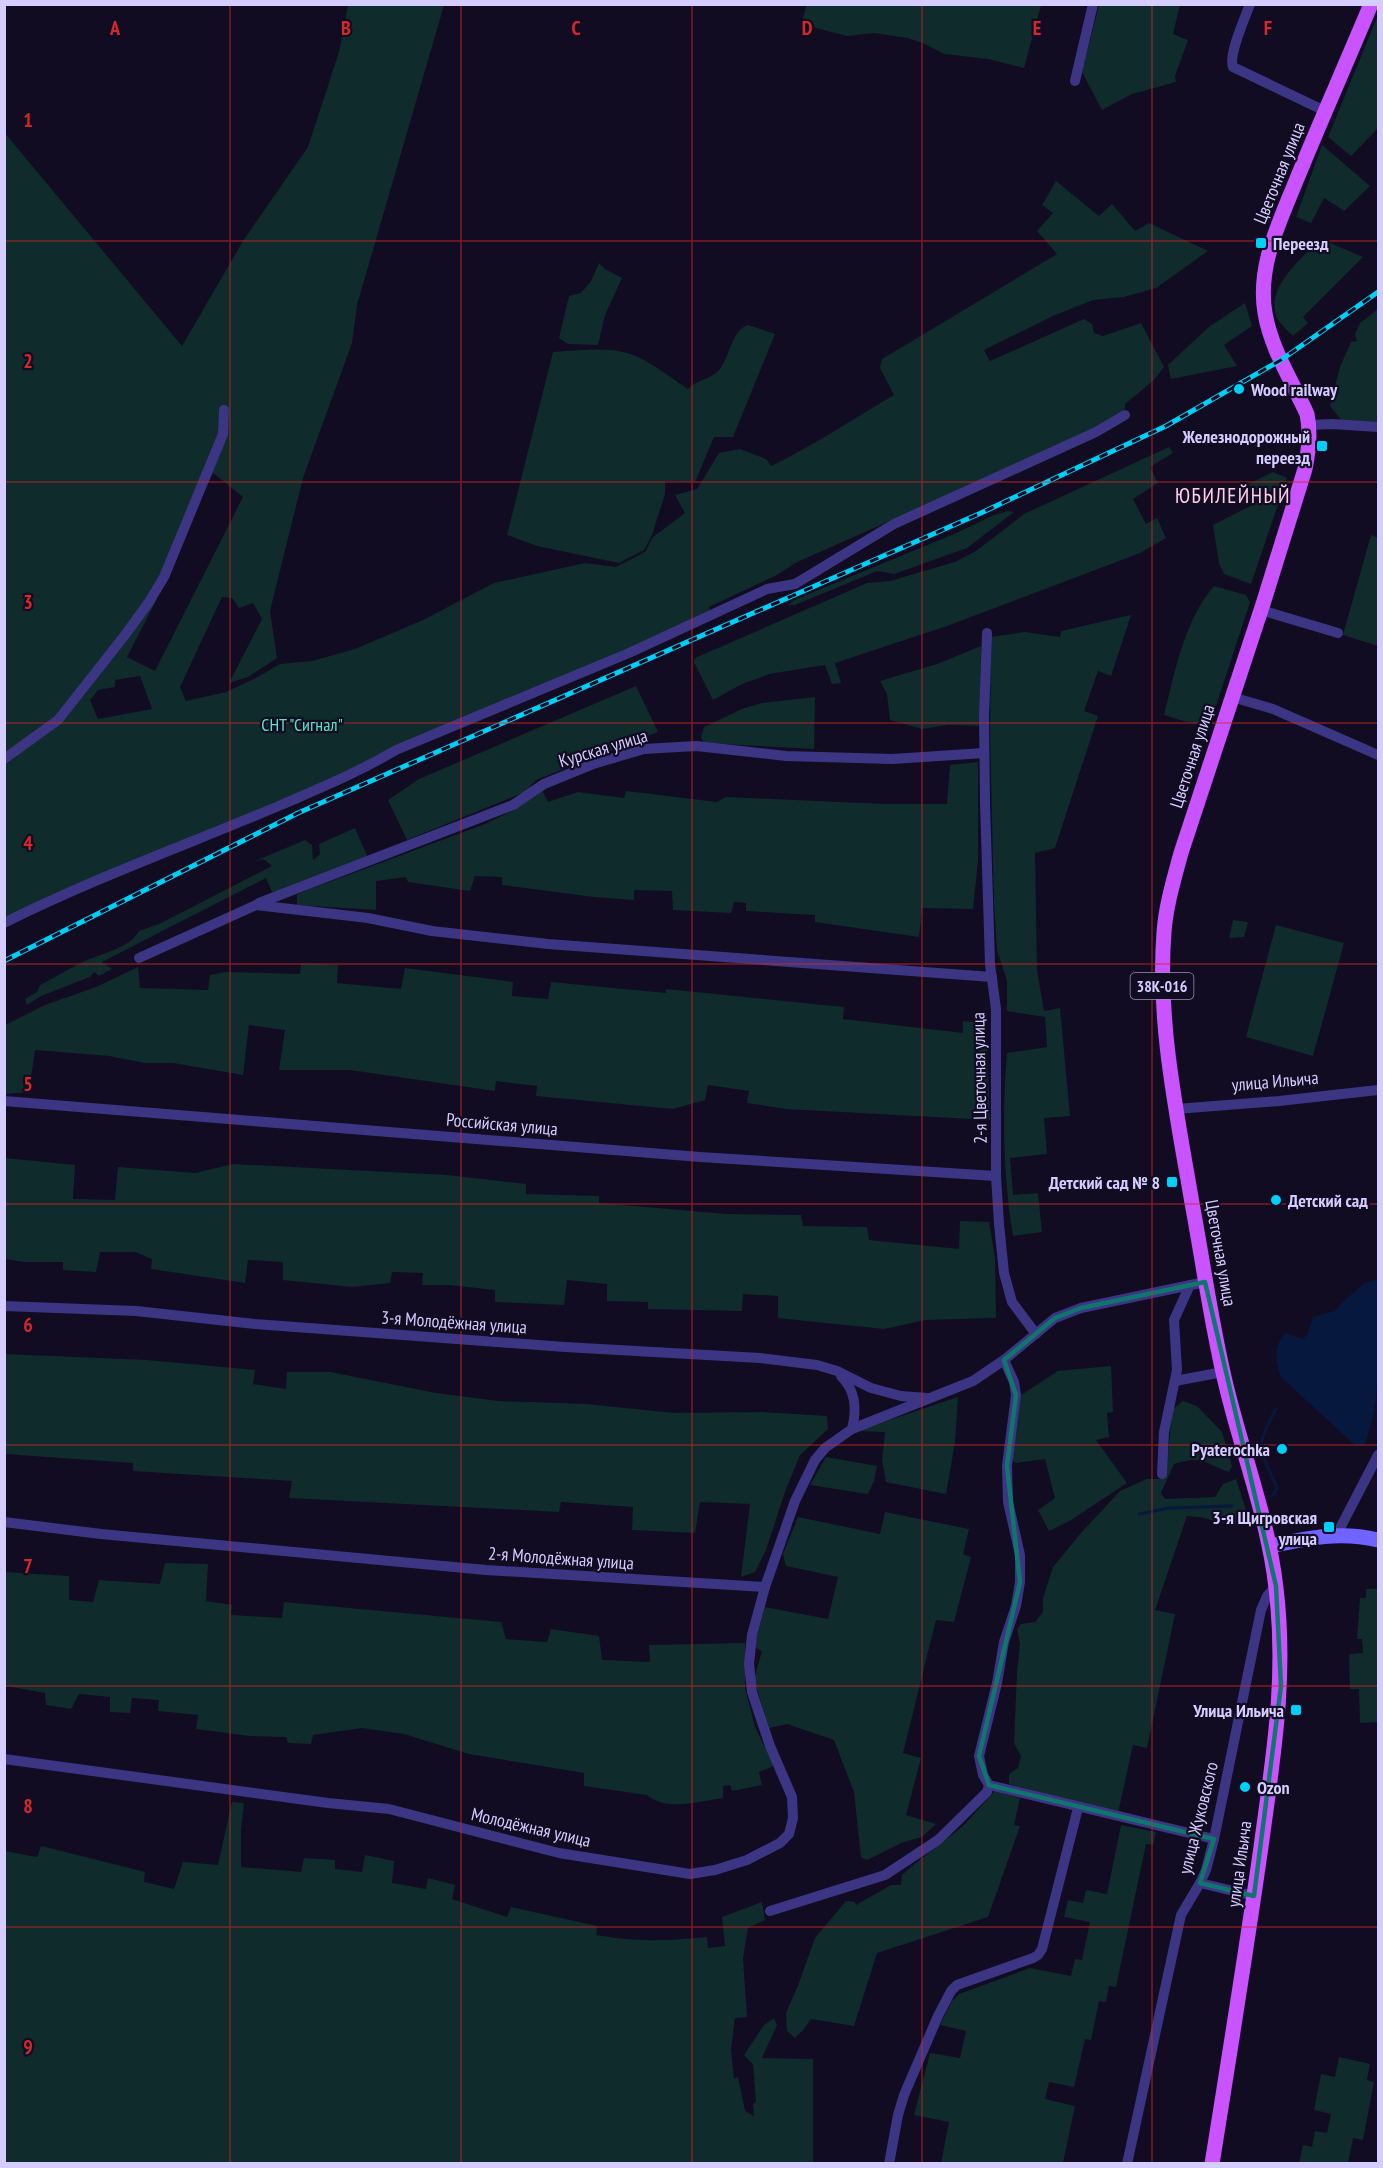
<svg xmlns="http://www.w3.org/2000/svg" width="1383" height="2168" viewBox="0 0 1383 2168" font-family="'PT Sans Narrow',sans-serif">
<style>
.green{fill:#0f2b2c;fill-rule:evenodd}
.water{fill:#07183f}
.lines{fill:none;stroke-linecap:round;stroke-linejoin:round}
.stream{stroke:#07183f;stroke-width:3}
.street{stroke:#3c3583;stroke-width:10}
.secondary{stroke:#7063ff;stroke-width:15}
.primary{stroke:#c953ff;stroke-width:15}
.rail-casing{stroke:#00d0f7;stroke-width:5}
.rail{stroke:#110c21;stroke-width:3;stroke-dasharray:9;stroke-linecap:butt}
.marked{fill:none;stroke:#0f766e;stroke-width:4.5;stroke-linejoin:round}
.grid{fill:none;stroke:#d62828;stroke-width:1.5;stroke-opacity:0.55}
.poi-dot{fill:#00d0f7;stroke:#110c21;stroke-width:2}
.labels{text-anchor:middle;dominant-baseline:central;stroke-width:4.5;stroke-linejoin:round;paint-order:stroke}
.shield{fill:#110c21;stroke:#9a92bc;stroke-width:1.5}
.shield-label{font-size:16px;font-weight:bold;fill:#d5ccff}
.street-label{font-size:18px;fill:#d5ccff;stroke:#110c21}
.poi-label{font-size:18px;font-weight:bold;fill:#d5ccff;stroke:#110c21;text-anchor:end}
.park-label{font-size:18px;fill:#54e4c8;stroke:#110c21}
.quarter-label{font-size:21px;letter-spacing:1.5px;fill:#ffceeb;stroke:#110c21}
.grid-label{font-size:20px;text-anchor:middle;font-weight:bold;fill:#d62828;stroke:#110c21;stroke-width:4.5;stroke-linejoin:round;paint-order:stroke}
</style>
<rect width="100%" height="100%" fill="#110c21"/>
<!-- green -->
<g class="green">
<path d="M807,4H1041V5L1024,68L988,59L944,54L925,44L908,38L874,33L847,36L816,28L802,21Z"/>
<path d="M348,5H444L357,305L352,343L303,478L270,611L277,658L248,677L229,683L262,619L253,603L239,608L232,598L222,597L180,687L186,701L226,692L256,678L280,664L312,661L355,649L423,620L494,583L585,563L616,567L645,552L653,537L685,513L675,495L697,489L719,453L740,449L766,459L771,466C814,445 853,419 894,395L880,368L882,359L1057,254L1037,231L1053,213L1042,205L1056,181L1099,216L1112,204L1135,231L1149,223L1208,251L1156,288L1124,297L1093,300L1053,316L984,350L990,361L1084,319L1092,324L1094,333L1103,336L1141,323L1164,367L1154,380L1125,404V408L1121,414L1075,439L795,563L777,575L709,607L711,612L365,765L5,920L4,132L182,346L243,241L308,147L339,52ZM213,473L243,497L155,671L127,657L157,599L153,592ZM140,676L152,709L98,719L90,700L98,690L115,687V680Z"/>
<path d="M1099,5H1180L1173,34L1188,40L1175,76L1176,82L1132,94L1102,110L1082,72Z"/>
<path d="M1378,15V128L1351,156L1328,137Z"/>
<path d="M1322,145L1370,186L1344,211L1324,198L1311,223L1296,217Z"/>
<path d="M1321,239L1363,257L1303,317L1308,323L1293,336C1288,331 1280,324 1277,318C1264,288 1302,258 1321,239Z"/>
<path d="M599,263L605,269L622,278L605,315L598,345L568,344L559,338L569,296L581,293L591,281Z"/>
<path d="M1245,303L1252,326L1224,345L1237,366L1171,379L1168,365L1210,326Z"/>
<path d="M1378,309V421L1372,424L1342,421L1330,406L1340,367L1351,342L1357,341L1355,334L1360,323Z"/>
<path d="M748,325L775,334L733,437H714L695,482L665,481V494L652,535L644,550L619,563L537,546L507,535L553,352C576,351 601,347 623,352C646,357 668,376 688,389C697,379 711,380 720,369C730,356 731,331 748,325Z"/>
<path d="M1169,447L1173,453L1150,467L1158,483L1133,499L1146,524L1157,518L1166,538L1140,553L947,626L835,663L841,683L832,684L825,665L769,674L740,685L713,700L694,662L695,658L867,583L890,581L955,562L976,551L1024,514Z"/>
<path d="M1273,472L1287,478L1251,584L1224,574L1219,563L1213,525L1258,502L1249,484Z"/>
<path d="M1008,511L1014,512L967,548L894,574L877,571L795,605H788L794,600L954,534L994,515Z"/>
<path d="M1371,535L1378,538V646L1343,635Z"/>
<path d="M1214,586L1246,595L1250,602L1212,718C1199,729 1179,719 1164,715C1175,672 1184,621 1214,586Z"/>
<path d="M1131,615L1111,676L1098,671L1084,711L1098,716L1055,848L1035,853L1037,970L1044,1011L1060,1008L1070,1116L1044,1118L1047,1154L1010,1158L1013,1195L1038,1193L1042,1232L1013,1236C1003,1175 1002,1114 1007,1053L1047,1047L1045,1017L1007,1011V981L997,950L994,903L990,732L991,637L1024,632L1060,637L1061,631Z"/>
<path d="M981,646L980,726L948,725L922,729L890,720L887,694L880,681L937,664Z"/>
<path d="M636,686L658,732L536,780L525,792L407,840L388,800L419,779Z"/>
<path d="M815,697L814,749L704,743L701,737L704,727L742,709L762,703Z"/>
<path d="M978,762V861L973,909L922,908L919,937L815,922V915L746,911V903L734,902L731,913L673,910L672,891L634,890V900L594,897L502,885V877L475,876L470,891L408,882L406,877L376,881V910L297,905V894L485,824L514,810L542,790L548,802L578,792L624,798L626,791L717,802L726,797L883,804H947L950,765Z"/>
<path d="M355,828L368,858L277,891L272,892L266,878L102,962L112,969L99,976L94,972L90,977L41,996L27,1005L25,999L37,992L40,985C56,977 71,967 87,960C103,953 130,948 139,931L159,924L272,866L263,859L255,861L305,840L312,845L313,860L320,854L319,844Z"/>
<path d="M1233,920L1248,922L1244,937L1229,938Z"/>
<path d="M1276,925L1344,943L1313,1056L1246,1037Z"/>
<path d="M301,963L338,965L337,983L401,989L405,968L513,982L512,996L548,999L551,982L666,993V989L844,1007L843,1019L963,1033V1021L986,1023L990,1120L786,1109L747,1103L749,1091L708,1085L705,1100L673,1109L536,1096L537,1086L496,1081L495,1091L350,1070H279L285,1030L249,1025L243,1075L173,1063H145L109,1056L35,1050L29,1092L5,1094V1025L45,1005L96,987L138,967L140,988L208,990L210,975L226,972L300,974Z"/>
<path d="M5,1158L75,1165L73,1199L115,1200L118,1167L195,1173L233,1164L447,1175L526,1184V1194L599,1196V1203L726,1214L801,1215L803,1226L867,1227L869,1240L959,1249L960,1221L989,1222L995,1258L996,1318L925,1320L884,1329L778,1318V1296L743,1294L742,1311L648,1309V1302L607,1301V1284L567,1280L564,1305L495,1302V1290L449,1285H422L423,1273L392,1272L390,1283L352,1287L283,1280V1262L248,1260L245,1283L151,1269L152,1259L135,1252H100L96,1272L63,1270V1262H24L5,1259Z"/>
<path d="M4,1354L147,1360L255,1370L253,1384L286,1389L287,1372H330L436,1393L498,1401L586,1404L674,1413L762,1412L827,1416L828,1429L800,1455L785,1492L766,1550L755,1572L741,1577L750,1504L700,1502L695,1533L632,1530L633,1507L561,1502L559,1512L289,1498L292,1481L133,1471V1463L5,1454Z"/>
<path d="M1111,1366L1113,1412L1107,1413L1109,1437L1096,1440L1127,1483L1071,1520L1049,1531L1038,1510L1055,1498L1045,1459L1016,1463L1012,1460L1021,1395L1058,1371Z"/>
<path d="M958,1397L955,1442L946,1494L886,1482L882,1460L885,1432L857,1431Z"/>
<path d="M1183,1401L1197,1406L1222,1432L1232,1466L1229,1472C1203,1463 1204,1455 1174,1464L1161,1493L1165,1499L1215,1497L1223,1484L1236,1479L1247,1513L1245,1520L1233,1526L1200,1517L1187,1516L1155,1610L1175,1614L1147,1748L1133,1745L1118,1813L1009,1784V1774L1018,1768L1021,1756L1014,1743L1017,1672L1020,1644L1017,1629L1021,1624L1035,1622L1043,1612V1598L1053,1567L1081,1533L1120,1491L1147,1479H1160L1167,1467L1172,1410Z"/>
<path d="M826,1457L877,1466L874,1481L868,1494L810,1485Z"/>
<path d="M885,1512L969,1529L963,1554L971,1557L954,1622L936,1620L903,1753L921,1758L906,1815L936,1824L922,1837L901,1843L867,1860L861,1857L854,1792L834,1740L787,1724L769,1728L754,1679L762,1651L754,1647L765,1607L828,1619L838,1577L786,1566L783,1554L798,1517L880,1534Z"/>
<path d="M165,1563L208,1564L206,1601L232,1605L231,1615L282,1618L284,1602L501,1622L506,1639L547,1642L551,1629L599,1636L602,1660L650,1662L649,1645L745,1643V1688L755,1727L774,1766L759,1772L762,1785L732,1791L730,1785L723,1786V1798C700,1801 666,1812 647,1795L584,1786V1773L469,1754L404,1734L362,1728L313,1735L311,1744L288,1743L286,1737L249,1736L196,1729L198,1715L158,1711L159,1700L132,1698L130,1713L110,1712V1697L79,1694L71,1709L46,1705L45,1693L6,1686L5,1693V1572L69,1576V1600L93,1602L99,1580L160,1584Z"/>
<path d="M1366,1589H1378V1739V1722L1360,1723L1359,1689H1350L1349,1654L1363,1653L1362,1639H1357L1360,1598H1366Z"/>
<path d="M995,1791L1020,1798L1014,1825L1020,1826L988,1917L877,1953L854,2026L811,2019L803,2030L795,2038L787,2031L786,2013L799,1983L815,1938L846,1901L855,1902L856,1905L891,1885H901L902,1875L912,1866L963,1826Z"/>
<path d="M232,1802L244,1803L241,1829V1867L301,1872L304,1858L335,1860V1869L362,1872L365,1855L394,1861L392,1883L426,1889L428,1878L455,1885L452,1899L507,1917L511,1907L597,1926L596,1935C637,1942 665,1941 707,1937L708,1948L725,1946L722,1917L762,1902L765,1920L748,1928L743,1958L747,2017L735,2018L731,2049L734,2079L738,2077L745,2111L754,2116L753,2104L756,2102L753,2064L744,2055L764,2025L774,2018L777,2025L762,2058L813,2059V2163H5V1851L37,1857L41,1846L145,1872L144,1882L174,1889L183,1862L218,1865Z"/>
<path d="M1121,1825L1156,1832L1153,1845L1146,1844L1116,1987L1109,1986L1106,2002L1099,2001L1091,2040L1085,2039L1074,2087L1049,2082L1045,2099L1075,2106L1063,2163H941L949,2122L914,2115L930,2053L960,2058L966,2031L940,2025L952,2001L959,1994L1030,1968L1071,1976L1075,1959L1082,1960L1090,1922L1064,1917L1068,1900L1083,1903L1086,1890L1107,1894Z"/>
<path d="M1339,2057L1370,2064L1367,2080L1374,2082L1363,2140L1353,2138L1348,2163H1299L1303,2145L1312,2147L1315,2131L1327,2133L1331,2114L1314,2110L1321,2074L1335,2077Z"/>
</g>
<!-- water -->
<path class="water" d="M1378,1279C1379,1326 1383,1405 1364,1445H1355L1281,1377C1275,1361 1273,1345 1286,1333L1303,1339L1307,1335L1313,1317L1335,1311L1346,1299L1365,1283Z"/>
<g class="lines">
<!-- stream -->
<g class="stream">
<path d="M1272,1496L1277,1488C1260,1447 1253,1450 1276,1409"/>
<path d="M1139,1514L1169,1508L1232,1506"/>
</g>
<!-- street -->
<g class="street">
<path d="M1250,4C1245,18 1228,55 1233,67L1325,111"/>
<path d="M1075,81L1093,4"/>
<path d="M1309,425L1332,424L1378,427"/>
<path d="M1261,610L1338,633"/>
<path d="M987,633L984,717L985,802L990,964L996,1009V1176L999,1224L1004,1273L1012,1302L1036,1334"/>
<path d="M1232,697L1273,709L1378,755"/>
<path d="M4,759L58,720L125,635L149,602L164,577L223,434L224,410"/>
<path d="M259,903L513,805L544,784L593,764L644,749L696,746L786,756L892,759L984,753"/>
<path d="M4,923C94,878 189,844 281,805C320,788 359,772 396,750L629,653L767,589L795,584L894,524L1096,432L1125,415"/>
<path d="M139,958L256,905L368,918L432,931L548,944L992,977"/>
<path d="M4,1101L700,1157L996,1176"/>
<path d="M1176,1109L1279,1101L1378,1090"/>
<path d="M4,1306L136,1311L255,1324L565,1347L760,1358L817,1365L837,1371L871,1388L901,1396L927,1398"/>
<path d="M841,1376C856,1391 857,1409 852,1429"/>
<path d="M1175,1381L1223,1372"/>
<path d="M1162,1474L1164,1432L1177,1370L1174,1320L1190,1285"/>
<path d="M4,1522L101,1534L486,1570L765,1587"/>
<path d="M1337,1534L1378,1455"/>
<path d="M4,1759L328,1803L389,1809L559,1853L690,1874L715,1870L747,1860L780,1843L789,1834L793,1818L792,1797L770,1746L752,1692L749,1664L752,1635L765,1587L795,1501L815,1460L825,1448L852,1429L973,1381L1004,1360L1055,1318L1081,1308L1205,1282"/>
<path d="M989,1785L1214,1839"/>
<path d="M1200,1883L1254,1896"/>
<path d="M770,1911L885,1875L938,1840L987,1792L989,1785L983,1775L979,1756L997,1683L1004,1642L1016,1606L1020,1582V1555L1008,1502L1007,1466L1016,1395L1014,1382L1004,1360"/>
<path d="M889,2164L898,2115L904,2095L938,2016L951,1991L957,1985L1033,1958L1038,1955L1042,1949L1078,1808"/>
<path d="M1127,2164L1181,1915L1200,1883L1206,1870L1214,1839L1261,1610L1267,1596L1276,1586"/>
</g>
<!-- secondary -->
<path class="secondary" d="M1270,1546C1308,1538 1339,1531 1378,1540"/>
<!-- primary -->
<path class="primary" d="M1212,2164C1229,2058 1246,1952 1261,1847C1273,1757 1287,1679 1276,1588C1268,1517 1241,1450 1225,1381C1211,1322 1203,1262 1192,1203C1177,1114 1157,1022 1164,932C1166,905 1174,879 1181,853L1263,604L1305,469C1309,450 1311,433 1307,414C1292,381 1271,349 1265,313C1257,267 1279,223 1296,181C1320,122 1346,64 1371,4"/>
<!-- rail casing -->
<g class="rail-casing">
<path id="rail" d="M4,961L298,813L981,513L1166,426L1281,360L1378,292"/>
</g>
<!-- rail -->
<use href="#rail" class="rail"/>
</g>
<!-- marked area -->
<path class="marked" d="M1205,1282L1276,1586L1281,1686L1254,1896L1200,1883L1214,1839L989,1785L979,1756L1020,1582L1007,1466L1016,1395L1004,1360L1055,1318L1081,1308Z"/>
<!-- grid -->
<path class="grid" d="M230,4V2164M461,4V2164M692,4V2164M922,4V2164M1152,4V2164M4,241H1378M4,482H1378M4,723H1378M4,964H1378M4,1204H1378M4,1445H1378M4,1686H1378M4,1927H1378"/>
<!-- markers -->
<g class="poi-dot">
<rect x="1255" y="237" width="12" height="12" rx="3"/>
<circle cx="1239" cy="389" r="6"/>
<rect x="1316" y="440" width="12" height="12" rx="3"/>
<rect x="1166" y="1176" width="12" height="12" rx="3"/>
<circle cx="1276" cy="1200" r="6"/>
<circle cx="1282" cy="1449" r="6"/>
<rect x="1323" y="1521" width="12" height="12" rx="3"/>
<rect x="1290" y="1704" width="12" height="12" rx="3"/>
<circle cx="1245" cy="1787" r="6"/>
</g>
<g class="labels">
<!-- shield labels -->
<rect class="shield" x="1130.5" y="973" width="63" height="26" rx="4.5"/>
<g class="shield-label">
<text x="1162" y="986">38К-016</text>
</g>
<!-- street labels -->
<g class="street-label">
<text transform="translate(1279 173) rotate(-68)">Цветочная улица</text>
<text transform="translate(603 748) rotate(-17)">Курская улица</text>
<text transform="translate(1192 756) rotate(-72)">Цветочная улица</text>
<text transform="translate(979 1078) rotate(-91)">2-я Цветочная улица</text>
<text transform="translate(1275 1081) rotate(-5)">улица Ильича</text>
<text transform="translate(502 1124) rotate(5)">Российская улица</text>
<text transform="translate(1221 1253) rotate(80)">Цветочная улица</text>
<text transform="translate(454 1322) rotate(4)">3-я Молодёжная улица</text>
<text transform="translate(561 1558) rotate(4)">2-я Молодёжная улица</text>
<text transform="translate(1198 1818) rotate(-76)">улица Жуковского</text>
<text transform="translate(531 1827) rotate(13)">Молодёжная улица</text>
<text transform="translate(1239 1864) rotate(-82)">улица Ильича</text>
</g>
<!-- poi labels -->
<g class="poi-label">
<text x="1273" y="243" text-anchor="start">Переезд</text>
<text x="1251" y="389" text-anchor="start">Wood railway</text>
<text x="1310" y="436">Железнодорожный<tspan x="1310" dy="21">переезд</tspan></text>
<text x="1160" y="1182">Детский сад № 8</text>
<text x="1288" y="1200" text-anchor="start">Детский сад</text>
<text x="1270" y="1449">Pyaterochka</text>
<text x="1317" y="1517">3-я Щигровская<tspan x="1317" dy="21">улица</tspan></text>
<text x="1284" y="1710">Улица Ильича</text>
<text x="1257" y="1787" text-anchor="start">Ozon</text>
</g>
<!-- park labels -->
<g class="park-label">
<text x="302" y="724">СНТ "Сигнал"</text>
</g>
<!-- quarter labels -->
<g class="quarter-label">
<text x="1233" y="495">ЮБИЛЕЙНЫЙ</text>
</g>
</g>
<g class="grid-label">
<text x="115" y="35">A</text>
<text x="346" y="35">B</text>
<text x="576" y="35">C</text>
<text x="807" y="35">D</text>
<text x="1037" y="35">E</text>
<text x="1268" y="35">F</text>
<text x="28" y="127">1</text>
<text x="28" y="368">2</text>
<text x="28" y="609">3</text>
<text x="28" y="850">4</text>
<text x="28" y="1091">5</text>
<text x="28" y="1332">6</text>
<text x="28" y="1573">7</text>
<text x="28" y="1813">8</text>
<text x="28" y="2054">9</text>
</g>
<!-- border -->
<rect width="1383" height="2168" fill="none" stroke="#d5ccff" stroke-width="12"/>
</svg>
